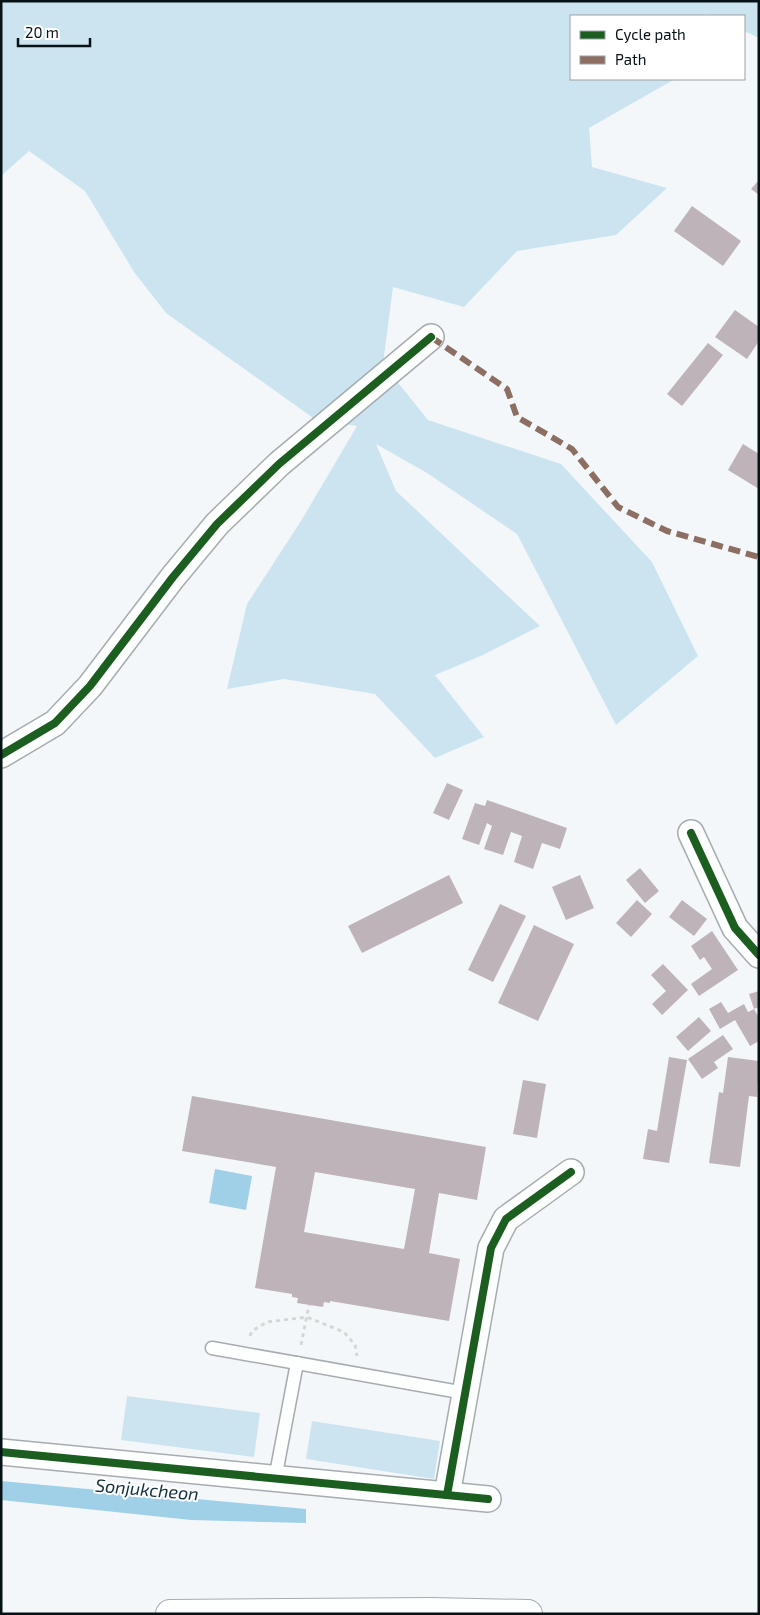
<svg xmlns="http://www.w3.org/2000/svg" width="760" height="1615" viewBox="0 0 760 1615" font-family="'Exo 2',sans-serif">
<style>
.green{fill:#cce4f0}
.water{fill:#9fd0e8}
.building{fill:#beb3b9;fill-rule:evenodd}
.lines{fill:none;stroke-linecap:round;stroke-linejoin:round}
.lane-casing{stroke:#a6acb0;stroke-width:15}
.street-casing{stroke:#a6acb0;stroke-width:28}
.secondary-casing{stroke:#a6acb0;stroke-width:30}
.path{stroke:#d5d6d6;stroke-width:3;stroke-dasharray:4 4;stroke-linecap:butt}
.lane{stroke:#fdfefe;stroke-width:12}
.street{stroke:#fdfefe;stroke-width:25}
.secondary{stroke:#fdfefe;stroke-width:28}
.quiet{stroke:#8d6e63;stroke-width:6;stroke-dasharray:12 6;stroke-linecap:butt}
.cycleway-casing{stroke:#fff;stroke-width:11}
.cycleway{stroke:#1b5e20;stroke-width:8}
.labels{text-anchor:middle;dominant-baseline:central;stroke-width:4;stroke-linejoin:round;paint-order:stroke}
.water-label{font-size:18px;font-style:italic;fill:#10313f;stroke:#fff}
</style>
<rect width="100%" height="100%" fill="#f4f7f9"/>
<!-- green -->
<g class="green">
<path d="M1,1H759V38L744,31V16H710L705,14L703,16H571V79H675L589,128L592,167L667,188L616,235L517,251L464,307L393,287L383,364L428,420L561,464L652,562L698,656L616,725L517,534L427,473L376,444L396,491L540,626L483,655L435,675L484,737L435,758L375,694L284,679L227,689L247,604L301,521L357,426L316,420L166,313L134,272L85,191L29,151L1,176Z"/>
<path d="M127,1396L260,1413L254,1457L121,1440Z"/>
<path d="M312,1421L440,1441L434,1479L306,1459Z"/>
</g>
<!-- water -->
<g class="water">
<path d="M215,1169L252,1176L246,1210L209,1203Z"/>
<path d="M1,1481L306,1509V1523L191,1520L1,1500Z"/>
</g>
<!-- building -->
<g class="building">
<path d="M759,180V195L751,189Z"/>
<path d="M692,206L741,241L723,266L674,231Z"/>
<path d="M735,310L759,327V341L747,359L715,337Z"/>
<path d="M708,343L723,355L682,406L667,394Z"/>
<path d="M743,444L759,454V489L728,470Z"/>
<path d="M447,783L463,790L449,820L433,813Z"/>
<path d="M487,800L567,828L560,849L542,843L533,869L514,862L522,836L511,832L503,855L484,849L492,826L487,823L479,845L462,839L475,803L485,806Z"/>
<path d="M640,868L659,891L645,903L626,880Z"/>
<path d="M449,875L463,903L362,953L348,926Z"/>
<path d="M580,875L594,908L566,920L552,887Z"/>
<path d="M637,900L652,914L631,937L616,923Z"/>
<path d="M682,900L707,919L694,936L669,917Z"/>
<path d="M500,904L526,916L493,982L468,970Z"/>
<path d="M534,925L574,944L538,1021L498,1003Z"/>
<path d="M712,931L738,970L699,996L691,984L712,969L704,957L700,960L691,946Z"/>
<path d="M663,964L688,990L662,1015L652,1004L666,991L651,975Z"/>
<path d="M759,991V1007L754,1009L749,994Z"/>
<path d="M721,1002L728,1013L744,1004L748,1012L754,1009L759,1018V1041L750,1046L735,1020L720,1029L709,1009Z"/>
<path d="M699,1017L711,1031L688,1051L676,1037Z"/>
<path d="M723,1035L733,1049L714,1062L718,1068L702,1079L688,1059Z"/>
<path d="M669,1057L687,1060L669,1163L643,1159L648,1129L657,1131Z"/>
<path d="M728,1057L759,1061L757,1097L749,1096L740,1167L709,1163L719,1092L723,1093Z"/>
<path d="M523,1080L546,1084L537,1138L513,1134Z"/>
<path d="M192,1096L486,1147L477,1200L439,1193L429,1253L460,1259L449,1321L330,1301V1303L324,1302L323,1307L297,1303L298,1298L292,1297V1294L255,1288L276,1167L182,1151ZM315,1172L415,1189L404,1249L304,1232Z"/>
</g>
<g class="lines">
<!-- lane casing -->
<g class="lane-casing">
<g id="lane">
<path d="M212,1348L465,1393"/>
<path d="M275,1479L297,1363"/>
</g>
</g>
<!-- street casing -->
<g class="street-casing">
<g id="street">
<path d="M1,755L55,723L90,686L173,577L217,524L279,464L431,337"/>
<path d="M691,833L735,928L759,955"/>
<path d="M1,1452L488,1499"/>
<path d="M447,1495L491,1248L506,1219L571,1172"/>
</g>
</g>
<!-- secondary casing -->
<g class="secondary-casing">
<path id="secondary" d="M170,1614L431,1612L528,1614"/>
</g>
<!-- path -->
<g class="path">
<path d="M250,1336L252,1331L267,1322L307,1317L344,1332L355,1345L357,1356"/>
<path d="M301,1345L309,1305"/>
</g>
<!-- lane -->
<use href="#lane" class="lane"/>
<!-- street -->
<use href="#street" class="street"/>
<!-- secondary -->
<use href="#secondary" class="secondary"/>
<!-- quiet -->
<path class="quiet" d="M431,337L507,389L517,417L572,449L618,507L667,531L759,557"/>
<!-- cycleway casing -->
<g class="cycleway-casing">
<g id="cycleway">
<path d="M1,755L55,723L90,686L173,577L217,524L279,464L431,337"/>
<path d="M691,833L735,928L759,955"/>
<path d="M1,1452L488,1499"/>
<path d="M447,1495L491,1248L506,1219L571,1172"/>
</g>
</g>
<!-- cycleway -->
<use href="#cycleway" class="cycleway"/>
</g>
<g class="labels">
<!-- water labels -->
<g class="water-label">
<text transform="translate(147 1489) rotate(5)">Sonjukcheon</text>
</g>
</g>
<!-- border -->
<rect width="760" height="1615" fill="none" stroke="#071217" stroke-width="5"/>
<!-- legend -->
<rect x="570" y="15" width="175" height="65" fill="#ffffff" stroke="#9ca0a2"/>
<rect x="580" y="31" width="25" height="8" fill="#1b5e20" stroke="#9ca0a2"/>
<text x="615" y="40" font-size="15" fill="#071217">Cycle path</text>
<rect x="580" y="56" width="25" height="8" fill="#8d6e63" stroke="#9ca0a2"/>
<text x="615" y="65" font-size="15" fill="#071217">Path</text>
<!-- scale -->
<path d="M18 38v8h72v-8" fill="none" stroke="#071217" stroke-width="2.5"/>
<text x="25" y="38" font-size="15" fill="#071217" stroke="#ffffff" stroke-width="4" paint-order="stroke">20 m</text>
</svg>
